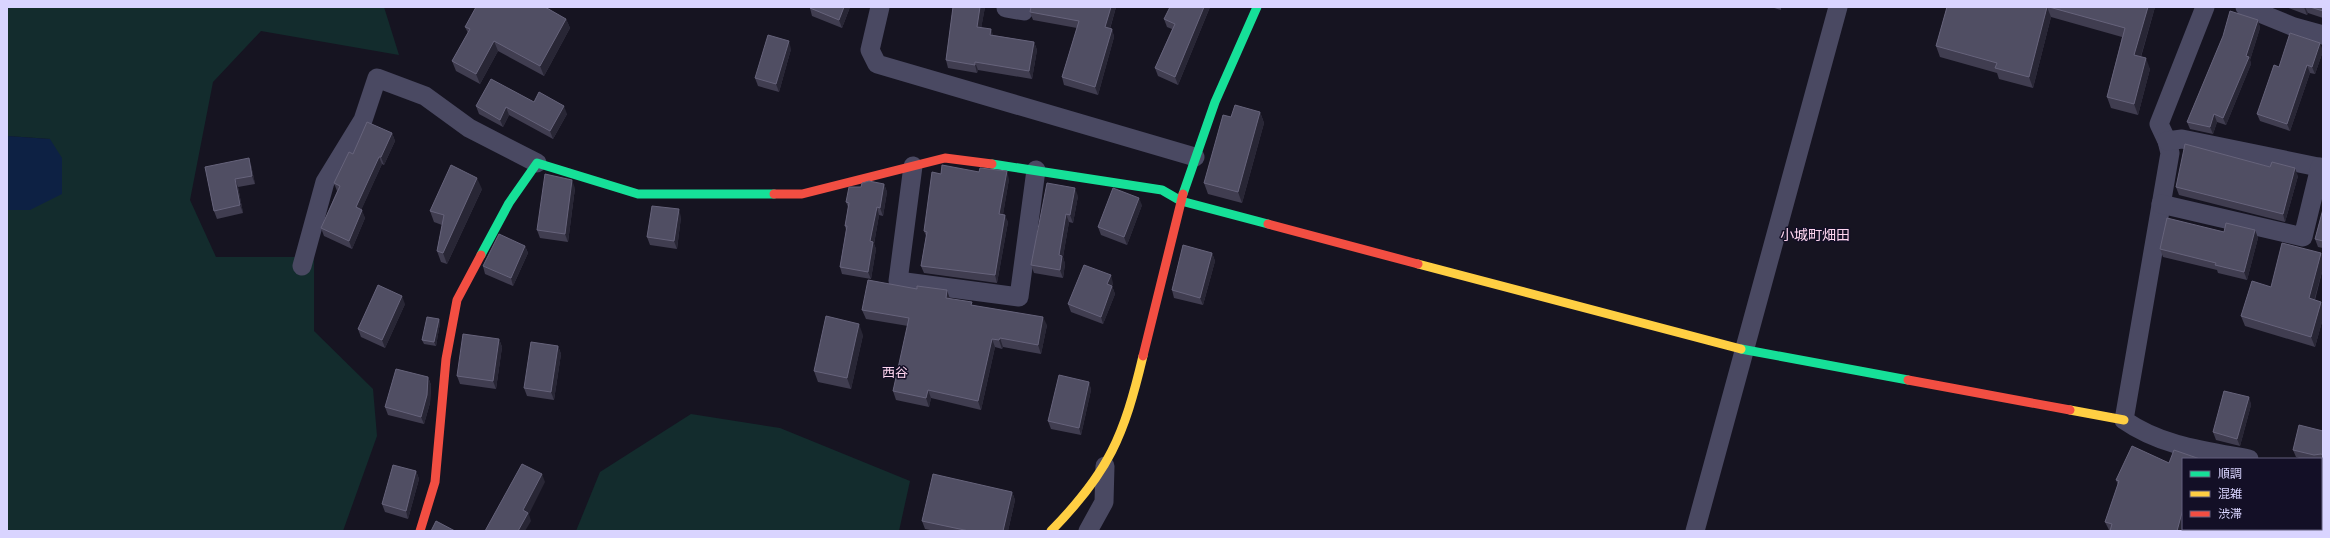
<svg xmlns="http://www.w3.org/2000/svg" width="2330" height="538" viewBox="0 0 2330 538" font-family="Helvetica,'Noto Sans JP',sans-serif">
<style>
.green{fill:#132c2d}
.water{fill:#0d2144}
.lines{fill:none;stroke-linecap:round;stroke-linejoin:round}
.street{stroke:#4a4962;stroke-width:19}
.fast{stroke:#16e098;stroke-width:9}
.slow{stroke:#ffcf43;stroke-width:9}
.jam{stroke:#f24e42;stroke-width:9}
.wall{fill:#403d50}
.shaded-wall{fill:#282635}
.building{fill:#504e63;stroke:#66637b}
.labels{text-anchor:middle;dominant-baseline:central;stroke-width:3;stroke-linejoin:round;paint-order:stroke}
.neighbourhood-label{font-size:13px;fill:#ffd6f0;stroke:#130f26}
.quarter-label{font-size:14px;fill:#ffd6f0;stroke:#130f26}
</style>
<rect width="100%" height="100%" fill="#161421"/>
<!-- green -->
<g class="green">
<path d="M7,7H384L399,55L261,31L213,82L190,200L216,257H314V331L373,389L377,436L343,531H7V210H30L50,139L7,136Z"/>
<path d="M691,414L780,428L910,481L899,531H576L600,472Z"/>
</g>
<!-- water -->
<path class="water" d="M7,136L50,139L62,158V194L30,210H7Z"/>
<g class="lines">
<!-- street -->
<g class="street">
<path d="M880,7L870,50L877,64L1195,157"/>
<path d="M2205,7L2159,124L2167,141L2170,153L2124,420C2161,446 2205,451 2249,459"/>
<path d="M2245,7L2294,27L2323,35"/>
<path d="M1006,8L1024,11L1025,7"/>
<path d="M2167,141L2182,139L2323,168"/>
<path d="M913,166L898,281L1019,297L1036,170"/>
<path d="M2161,204L2303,237L2320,167"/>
<path d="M302,266L325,182L363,120L377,78L425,96L469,128L537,163"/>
<path d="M2321,473H2323"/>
<path d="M1088,531L1104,502L1105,466"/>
<path d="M1695,531L1838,7"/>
<path d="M2211,531V529"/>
</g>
<!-- fast -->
<g class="fast">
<path d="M992,164L1162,190L1181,201L1268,224"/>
<path d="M1183,194L1215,102L1257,7"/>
<path d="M481,255L509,203L537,163L638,194H774"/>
<path d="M1741,349L1908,380"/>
</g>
<!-- slow -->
<g class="slow">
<path d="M1418,264L1741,349"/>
<path d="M2070,410L2124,420"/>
<path d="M1051,531C1109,472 1124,436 1143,356"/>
</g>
<!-- jam -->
<g class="jam">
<path d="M774,194H802L945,158L992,164"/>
<path d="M1268,224L1418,264"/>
<path d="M1143,356L1183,194"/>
<path d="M1908,380L2070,410"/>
<path d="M420,531L435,482L446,359L457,300L481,255"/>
</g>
</g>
<!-- wall -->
<g class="wall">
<path d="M850,7L842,28L812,16L810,8Z"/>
<path d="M953,7H985L981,28L993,35L1034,42L1037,50L1032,79L978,70L977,73L948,68L946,60Z"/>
<path d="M1031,7H1116L1110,29H1112L1114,37L1098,95L1064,85L1062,77L1077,28L1033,20L1030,12Z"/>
<path d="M1210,7L1178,85L1158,76L1155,68L1172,29L1167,27L1164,19Z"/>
<path d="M1771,7H1781V10Z"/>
<path d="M1947,7H2155L2141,57L2150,69L2138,115L2111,108L2107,97L2122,37L2051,17L2033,88L1999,79L1997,73L1940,57L1936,46Z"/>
<path d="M2286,7H2323V18L2308,13L2307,15Z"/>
<path d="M566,19L570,28L544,76L498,51L480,84L456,71L452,61L468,33L465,27Z"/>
<path d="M2258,20L2260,28L2250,60L2251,64L2226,125L2217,122L2213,134L2190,129L2187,122Z"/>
<path d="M791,49L779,92L758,86L755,78Z"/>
<path d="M2323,51L2315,74L2310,73L2290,131L2260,121L2257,114L2279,67Z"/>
<path d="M534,102L567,114L553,139L509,115L503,127L479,114L476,106Z"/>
<path d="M1260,112L1264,123L1242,203L1208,194L1204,183L1231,117Z"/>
<path d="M392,133L395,141L384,165L382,164L361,210L365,218L352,249L324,236L321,228L337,191L334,183L353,154Z"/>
<path d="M251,165L255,184L238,187L243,213L217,219L214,211L205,167Z"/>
<path d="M2270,167L2298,176L2285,222L2179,195L2176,187Z"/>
<path d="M1009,179L1003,214L1008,222L997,283L924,273L921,266L926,236L924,231Z"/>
<path d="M884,184L887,192L883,216L879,215L874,244L876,249L871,279L842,274L840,267L846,230L845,226L848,207L846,202L861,187Z"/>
<path d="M575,188L568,242L540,238L537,230Z"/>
<path d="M482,189L447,264L441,262L437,251L442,225L434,222L430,211Z"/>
<path d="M1078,196L1073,223L1069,222L1063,257L1065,264L1063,278L1034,273L1031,265Z"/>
<path d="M1142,205L1127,245L1101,235L1098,227Z"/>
<path d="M2323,209V248L2318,247L2315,239Z"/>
<path d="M681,217L677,249L650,245L647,237Z"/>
<path d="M2255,230L2258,238L2247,280L2218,273L2217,270L2163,257L2160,249L2224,232Z"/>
<path d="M525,246L528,253L513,286L485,274L483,266Z"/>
<path d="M1212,253L1215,261L1203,305L1174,298L1172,290Z"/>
<path d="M2321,253L2323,260V268L2315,300L2323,307V318L2315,347L2245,326L2241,316Z"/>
<path d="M1113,283L1112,286L1115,294L1103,324L1071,312L1068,304Z"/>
<path d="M950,299L973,306L1047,325L1041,354L1003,347L1002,349L995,347L981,410L931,398L929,407L896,400L893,391L908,326L866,319L862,310Z"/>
<path d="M405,304L385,348L361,337L358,329Z"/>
<path d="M439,319L440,323L436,346L424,344L422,340Z"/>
<path d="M863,335L851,389L818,382L814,371Z"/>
<path d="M499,339L502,347L496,389L460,384L457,376Z"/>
<path d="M558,346L561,354L554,400L527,396L524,388Z"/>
<path d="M428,377L431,385L430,403L424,424L388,415L385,407Z"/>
<path d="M1089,382L1091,390L1081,435L1051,429L1048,421Z"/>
<path d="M2249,397L2251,405L2240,446L2216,440L2213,432Z"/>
<path d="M2323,431V462H2321V459H2302L2296,457L2293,450Z"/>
<path d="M2183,459V531H2110L2109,530L2105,522L2118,485L2116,480Z"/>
<path d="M416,471L419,479L408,519L385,512L382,504Z"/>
<path d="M1012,492L1015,500L1008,531H935L925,529L922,521Z"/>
</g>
<!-- shaded-wall -->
<g class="shaded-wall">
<path d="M844,7H850L842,28L839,20Z"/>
<path d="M980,7H985L980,35L977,27Z"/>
<path d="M1111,7H1116L1108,35L1105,27Z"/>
<path d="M1204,7H1210L1178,85L1175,77Z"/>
<path d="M2047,7L2051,17L2033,88L2029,77Z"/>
<path d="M2148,7H2155L2138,66L2134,55Z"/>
<path d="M2304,7H2305L2308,13L2307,15Z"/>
<path d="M566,19L570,28L544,76L540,66Z"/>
<path d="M2258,20L2260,28L2250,60L2251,64L2226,125L2223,118L2246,56Z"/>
<path d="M991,29L994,37L990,35Z"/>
<path d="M1112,29L1114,37L1098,95L1095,87Z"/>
<path d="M494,41L498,51L480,84L476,74Z"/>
<path d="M789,41L791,49L779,92L776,84Z"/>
<path d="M1034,42L1037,50L1032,79L1029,71Z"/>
<path d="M2320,43L2323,51L2315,74L2312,67Z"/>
<path d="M2146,58L2150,69L2138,115L2134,104Z"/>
<path d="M975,62L978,70L977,73L975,65Z"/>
<path d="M2307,65L2310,73L2290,131L2287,124Z"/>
<path d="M564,106L567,114L553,139L550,131Z"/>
<path d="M506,107L509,115L503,127L500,120Z"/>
<path d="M1260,112L1264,123L1242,203L1238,192Z"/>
<path d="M2214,114L2217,122L2213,134L2210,127Z"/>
<path d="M392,133L395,141L384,165L381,157Z"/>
<path d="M379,157L382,164L359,215L356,207Z"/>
<path d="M249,158L251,165L255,184L252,176Z"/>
<path d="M2295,168L2298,176L2285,222L2283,214Z"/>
<path d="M1007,171L1009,179L1002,221L999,214Z"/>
<path d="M477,178L482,189L447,264L443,253Z"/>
<path d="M235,179L238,187L243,213L240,205Z"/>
<path d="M572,180L575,188L568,242L565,234Z"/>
<path d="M884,184L887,192L883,216L880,208Z"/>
<path d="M1075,188L1078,196L1073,223L1070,215Z"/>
<path d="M1139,198L1142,205L1127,245L1124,237Z"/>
<path d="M877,207L879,215L874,244L876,249L871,279L868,272L870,241Z"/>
<path d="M679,209L681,217L677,249L674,241Z"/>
<path d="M362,210L365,218L352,249L349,241Z"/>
<path d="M1066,214L1069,222L1063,257L1065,264L1063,278L1060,270L1059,255Z"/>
<path d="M1005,215L1008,222L997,283L995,275Z"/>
<path d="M2255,230L2258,238L2247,280L2244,272Z"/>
<path d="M525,246L528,253L513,286L511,278Z"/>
<path d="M1212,253L1215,261L1203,305L1200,298Z"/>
<path d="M2321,253L2323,260V268L2312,308L2309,298Z"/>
<path d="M1111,275L1113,283L1110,292L1107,284Z"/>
<path d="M1112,286L1115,294L1103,324L1101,317Z"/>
<path d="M947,290L950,299L946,298Z"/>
<path d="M402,296L405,304L385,348L382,340Z"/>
<path d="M2321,302L2323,307V318L2315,347L2311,337Z"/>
<path d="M1043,317L1047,325L1041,354L1038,345Z"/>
<path d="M439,319L440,323L436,346L434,342Z"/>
<path d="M859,324L863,335L851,389L847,378Z"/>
<path d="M1000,338L1003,347L1002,349L999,340Z"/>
<path d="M499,339L502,347L496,389L493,381Z"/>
<path d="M992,339L995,347L981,410L978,401Z"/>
<path d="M558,346L561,354L554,400L551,392Z"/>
<path d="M428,377L431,385L430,403L424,424L421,417Z"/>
<path d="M1089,382L1091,390L1081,435L1079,428Z"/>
<path d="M928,390L931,398L929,407L926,398Z"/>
<path d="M2249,397L2251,405L2240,446L2237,439Z"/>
<path d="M416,471L419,479L408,519L406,511Z"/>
<path d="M542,474L545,482L529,514L531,521L525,531H518L523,510Z"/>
<path d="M1012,492L1015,500L1008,531H1003Z"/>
<path d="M2183,509V531H2177Z"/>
<rect x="2305" y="529" width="5" height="2"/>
</g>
<!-- building -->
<g class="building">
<path d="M476,7H545L566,19L540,66L494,41L476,74L452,61L470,29L465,27Z"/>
<path d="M810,7H844L839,20L810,8Z"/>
<path d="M953,7H980L977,27L991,29L990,35L1034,42L1029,71L975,62V65L946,60Z"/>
<path d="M1031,7H1111L1105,27L1112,29L1095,87L1062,77L1079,21L1030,12Z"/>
<path d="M1170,7H1204L1175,77L1155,68L1175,24L1164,19Z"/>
<path d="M1947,7H2047L2029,77L1995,68L1997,63L1936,46Z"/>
<path d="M2049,7H2148L2134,55L2146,58L2134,104L2107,97L2125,28Z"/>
<path d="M2310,7H2323V11Z"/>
<path d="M2230,11L2258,20L2246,56L2249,57L2223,118L2214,114L2210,127L2187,122L2223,36Z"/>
<path d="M2290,33L2320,43L2312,67L2307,65L2287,124L2257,114L2274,65L2279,67Z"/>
<path d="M768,35L789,41L776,84L755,78Z"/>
<path d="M491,79L534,102L539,92L564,106L550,131L506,107L500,120L476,106Z"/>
<path d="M1235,105L1260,112L1238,192L1204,183L1223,115L1231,117Z"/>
<path d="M367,122L392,133L381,157H379L356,207L362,210L349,241L321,228L340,186L334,183L349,152L353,154Z"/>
<path d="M2185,144L2270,167L2272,162L2295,168L2283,214L2176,187Z"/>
<path d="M249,158L252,176L235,179L240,205L214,211L205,167Z"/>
<path d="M451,165L477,178L443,253L437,251L444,215L430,211Z"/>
<path d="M942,165L979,172L980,168L1007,171L999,214L1005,215L995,275L921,266L927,232L924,231L932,172L941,174Z"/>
<path d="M545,174L572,180L565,234L537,230Z"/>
<path d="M869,181L884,184L880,208L877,207L870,241L873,242L868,272L840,267L847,226H845L849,203L846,202L849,187H861L862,183Z"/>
<path d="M1047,183L1075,188L1070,215L1066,214L1059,255L1062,256L1060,270L1031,265Z"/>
<path d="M1113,188L1139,198L1124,237L1098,227Z"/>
<path d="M652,206L679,209L674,241L647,237Z"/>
<path d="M2323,209V241L2315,239Z"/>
<path d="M2167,218L2224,232L2226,223L2255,230L2244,272L2215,265L2216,263L2160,249Z"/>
<path d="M499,234L525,246L511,278L483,266Z"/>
<path d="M2282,243L2321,253L2309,298L2321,302L2311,337L2241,316L2252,281L2271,287Z"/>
<path d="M1183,245L1212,253L1200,298L1172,290Z"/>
<path d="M1084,265L1111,275L1107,284L1112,286L1101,317L1068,304Z"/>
<path d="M868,280L917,289V286L947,290L946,298L972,302L971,305L1043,317L1038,345L1000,338L999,340L992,339L978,401L928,390L926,398L893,391L909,318L862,310Z"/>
<path d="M378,285L402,296L382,340L358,329Z"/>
<path d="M826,316L859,324L847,378L814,371Z"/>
<path d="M427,317L439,319L434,342L422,340Z"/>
<path d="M463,334L499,339L493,381L457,376Z"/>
<path d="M531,342L558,346L551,392L524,388Z"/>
<path d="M396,369L428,377L427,395L421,417L385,407Z"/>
<path d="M1059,375L1089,382L1079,428L1048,421Z"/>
<path d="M2224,391L2249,397L2237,439L2213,432Z"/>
<path d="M2299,425L2323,431V455L2321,454L2314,455L2293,450Z"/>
<path d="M2132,446L2169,463L2174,450L2200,459H2183V509L2177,531H2110L2112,524L2105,522L2119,481L2116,480Z"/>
<path d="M522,464L542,474L523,510L528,513L518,531H485Z"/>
<path d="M393,465L416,471L406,511L382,504Z"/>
<path d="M933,474L1012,492L1003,531H969L922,521Z"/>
<path d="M436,521L455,531H431Z"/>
<rect x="2217" y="529" width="88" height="2"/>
</g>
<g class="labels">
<!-- neighbourhood labels -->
<g class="neighbourhood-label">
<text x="895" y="372">西谷</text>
</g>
<!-- quarter labels -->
<g class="quarter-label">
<text x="1815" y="235">小城町畑田</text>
</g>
</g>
<!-- border -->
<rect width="2330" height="538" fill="none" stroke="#d9d4ff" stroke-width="16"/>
<!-- legend -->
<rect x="2182" y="458" width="140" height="72" fill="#130f26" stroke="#625e7d"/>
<rect x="2190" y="471" width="20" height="6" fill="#16e098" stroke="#625e7d"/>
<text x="2218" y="478" font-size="12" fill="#d9d4ff">順調</text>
<rect x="2190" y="491" width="20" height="6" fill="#ffcf43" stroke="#625e7d"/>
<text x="2218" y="498" font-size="12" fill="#d9d4ff">混雑</text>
<rect x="2190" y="511" width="20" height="6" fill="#f24e42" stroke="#625e7d"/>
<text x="2218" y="518" font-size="12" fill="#d9d4ff">渋滞</text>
</svg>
